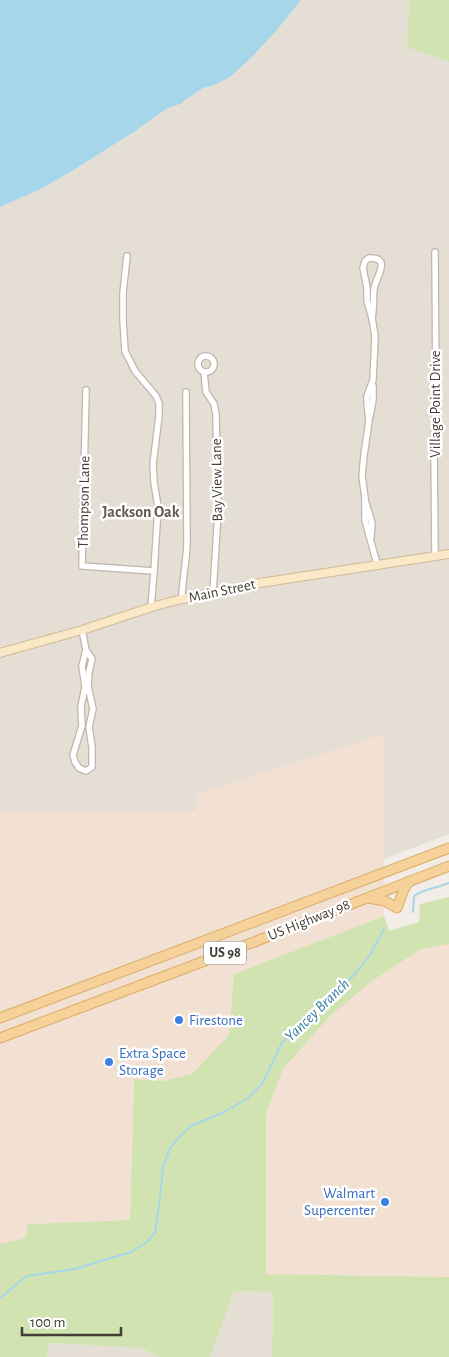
<svg xmlns="http://www.w3.org/2000/svg" width="449" height="1357" viewBox="0 0 449 1357" font-family="'Alegreya Sans',sans-serif">
<style>
.residential{fill:#e5ded4}
.commercial{fill:#f2e1d2}
.green{fill:#d2e3b2}
.water{fill:#a6d6ea}
.lines{fill:none;stroke-linecap:round;stroke-linejoin:round}
.stream{stroke:#a6d6ea;stroke-width:2}
.minor-casing{stroke:#bfb6ac;stroke-width:8}
.secondary-casing{stroke:#ceba98;stroke-width:10}
.primary-casing{stroke:#daad6c;stroke-width:11}
.minor{stroke:#fff;stroke-width:5.5}
.secondary{stroke:#fae8c7;stroke-width:8}
.primary{stroke:#f6d29a;stroke-width:9}
.shop-dot{fill:#3f7fe0;stroke:#fff;stroke-width:2}
.labels{text-anchor:middle;dominant-baseline:central;stroke-width:5;stroke-linejoin:round;paint-order:stroke}
.shield{fill:#fff;stroke:#7c7772;stroke-width:1}
.shield-label{font-size:14px;font-weight:bold;fill:#443d36}
.street-label{font-size:15px;fill:#443d36;stroke:#fff}
.shop-label{font-size:15px;fill:#366cbe;stroke:#fff;text-anchor:start}
.neighbourhood-label{font-size:16px;font-weight:bold;fill:#665a4e;stroke:#fff}
.water-label{font-size:16px;font-style:italic;fill:#367ea0;stroke:#fff}
</style>
<rect width="100%" height="100%" fill="#f2ede6"/>
<!-- residential -->
<g class="residential">
<path d="M301,0H409L407,46L449,62V834L384,859V735L196,811H31L0,812V207L41,189L72,171L131,134L168,108L180,104L203,88L214,85L242,67L277,30Z"/>
<path d="M233,1291L273,1292L272,1357H210Z"/>
<path d="M49,1343L141,1348L160,1357H47Z"/>
</g>
<!-- commercial -->
<g class="commercial">
<path d="M384,734V916L234,974L229,1035L192,1074L163,1081L134,1080L130,1220L28,1224L25,1238L0,1244V812L31,811H196L197,794Z"/>
<path d="M449,944V1277L266,1274V1114L283,1069L330,1016L372,981L421,949Z"/>
</g>
<!-- green -->
<g class="green">
<path d="M409,0H449V62L407,47Z"/>
<path d="M449,897V944L421,949L372,981L330,1016L283,1069L266,1114V1274L449,1277V1357H272L273,1292L234,1291L210,1357H160L141,1348L49,1343L47,1357H0V1244L25,1238L28,1224L130,1220L134,1079L163,1081L192,1074L229,1035L234,974L384,916L389,931L419,922L420,904Z"/>
</g>
<!-- water -->
<path class="water" d="M0,0H301L277,30L251,58L230,77L214,85L203,88L180,104L168,108L131,134L72,171L41,189L0,207Z"/>
<g class="lines">
<!-- stream -->
<g class="stream">
<path d="M413,912L414,896C424,889 437,888 449,883"/>
<path d="M0,1298L27,1276L75,1269L131,1252L148,1241L155,1232L159,1207L163,1167L170,1148L180,1136L191,1126L222,1113L247,1099L262,1084L282,1043L298,1025L323,1006L356,973L370,955L384,929"/>
</g>
<!-- minor casing -->
<g class="minor-casing">
<g id="minor">
<path d="M127,256L123,293V320L125,351L135,371L156,396L159,403V416L153,464L154,482L158,507L154,571"/>
<path d="M369,258C393,257 375,278 374,289C373,298 374,308 372,318L367,301V288L363,268L365,261Z"/>
<path d="M372,318L375,336L373,380L367,396V403L369,421L364,455L362,476L365,498V520L377,564"/>
<circle cx="206" cy="364" r="8"/>
<path d="M204,372L206,392L214,404L216,414L218,513L213,592"/>
<path d="M86,390L82,566L154,571L151,607"/>
<path d="M370,416L373,400V386"/>
<path d="M365,500L372,523L371,537"/>
<path d="M435,556L434,444L436,396L435,252"/>
<path d="M182,599C182,579 187,561 187,541L186,392"/>
<path d="M82,630L86,650L92,659L89,672L88,686L93,709L89,727L92,747V767L86,771L79,768L75,762L73,755L82,726L81,707L85,687L82,666L86,650"/>
<path d="M211,938L218,956"/>
</g>
</g>
<!-- secondary casing -->
<g class="secondary-casing">
<path id="secondary" d="M0,653L82,630L155,606L182,599L260,583L449,554"/>
</g>
<!-- primary casing -->
<g class="primary-casing">
<g id="primary">
<path d="M368,898L385,901L397,908L404,889L409,881"/>
<path d="M0,1018L449,848"/>
<path d="M0,1038L218,956L449,866"/>
</g>
</g>
<!-- minor -->
<use href="#minor" class="minor"/>
<!-- secondary -->
<use href="#secondary" class="secondary"/>
<!-- primary -->
<use href="#primary" class="primary"/>
</g>
<!-- markers -->
<g class="shop-dot">
<circle cx="179" cy="1020" r="5"/>
<circle cx="109" cy="1062" r="5"/>
<circle cx="385" cy="1202" r="5"/>
</g>
<g class="labels">
<!-- shield labels -->
<rect class="shield" x="204" y="941.5" width="42" height="23" rx="4"/>
<g class="shield-label">
<text x="225" y="953">US 98</text>
</g>
<!-- street labels -->
<g class="street-label">
<text transform="translate(435 404) rotate(-90)">Village Point Drive</text>
<text transform="translate(217 480) rotate(-91)">Bay View Lane</text>
<text transform="translate(84 502) rotate(-89)">Thompson Lane</text>
<text transform="translate(222 591) rotate(-12)">Main Street</text>
<text transform="translate(309 920) rotate(-22)">US Highway 98</text>
</g>
<!-- shop labels -->
<g class="shop-label">
<text x="189" y="1020">Firestone</text>
<text x="119" y="1053">Extra Space<tspan x="119" dy="17">Storage</tspan></text>
<text x="375" y="1193" text-anchor="end">Walmart<tspan x="375" dy="17">Supercenter</tspan></text>
</g>
<!-- neighbourhood labels -->
<g class="neighbourhood-label">
<text x="141" y="512">Jackson Oak</text>
</g>
<!-- water labels -->
<g class="water-label">
<text transform="translate(317 1010) rotate(-44)">Yancey Branch</text>
</g>
</g>
<!-- scale -->
<path d="M22 1327v8h99v-8" fill="none" stroke="#443d36" stroke-width="2.5"/>
<text x="30" y="1327" font-size="15" fill="#443d36" stroke="#ffffff" stroke-width="4" paint-order="stroke">100 m</text>
</svg>
